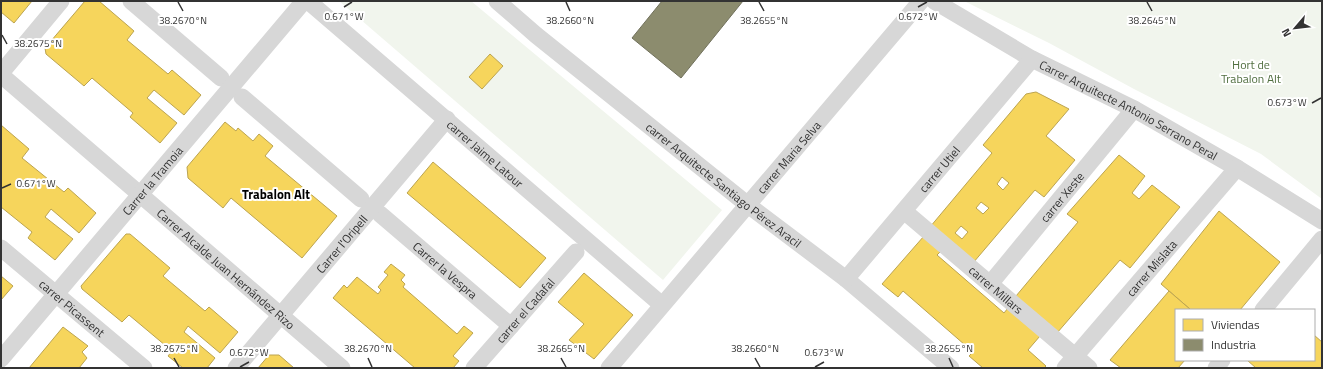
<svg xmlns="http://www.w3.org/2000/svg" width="1323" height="369" viewBox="0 0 1323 369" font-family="'Titillium Web',sans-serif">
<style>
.green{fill:#f1f5ed}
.homes{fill:#f6d55c;stroke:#bca450;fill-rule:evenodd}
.industry{fill:#8c8c6e;stroke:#71715c}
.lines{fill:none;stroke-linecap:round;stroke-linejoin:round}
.street{stroke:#d7d7d7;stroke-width:17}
.ticks{fill:none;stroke:#333;stroke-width:1.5}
.labels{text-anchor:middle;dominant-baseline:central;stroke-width:4;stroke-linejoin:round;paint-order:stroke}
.park-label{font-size:12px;fill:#516f40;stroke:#fff}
.street-label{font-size:12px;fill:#333;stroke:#fff}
.neighbourhood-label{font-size:13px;font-weight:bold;fill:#000;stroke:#fff}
.ticks-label{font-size:10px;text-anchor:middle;fill:#333;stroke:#fff;stroke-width:4;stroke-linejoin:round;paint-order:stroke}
</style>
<rect width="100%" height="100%" fill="#fff"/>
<!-- green -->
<g class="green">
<path d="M339,1H471L722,210L663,280Z"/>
<path d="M964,1H1322V199L1261,154L1134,89L1049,43Z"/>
</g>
<!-- homes -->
<g class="homes">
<path d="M1,1H32L14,23L1,12Z"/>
<path d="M85,1H99L134,31L127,40L168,74L172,70L201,95L184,115L154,90L147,98L177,123L160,143L130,117L133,113L92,78L84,86L46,54L45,48Z"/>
<path d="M490,54L503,66L482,89L469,77Z"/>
<path d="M1036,92L1069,109L1046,136L1075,160L1044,197L1035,190L973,263L930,227L992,153L983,145L1026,94ZM1002,177L1009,183L1003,190L997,184ZM981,202L989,208L983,214L976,208ZM961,226L968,232L962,239L955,233Z"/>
<path d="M225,122L236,131L238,128L253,141L259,134L273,146L265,156L337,216L302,258L231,198L223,208L188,178L187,167Z"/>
<path d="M1,125L29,149L22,158L64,192L68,188L96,213L79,233L51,209L45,217L73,239L55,260L28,238L32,232L1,207Z"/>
<path d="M1119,155L1145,176L1132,193L1139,199L1152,185L1180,207L1130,268L1120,260L1057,333L1016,296L1078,222L1067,214Z"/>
<path d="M433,162L546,258L520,288L407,193Z"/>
<path d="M1219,211L1280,262L1240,310H1191L1161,284Z"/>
<path d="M126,234H130L170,268L163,276L205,311L209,307L238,332L220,353L188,326L184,332L215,358L207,368H183L168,356L172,351L129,315L122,322L82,289L81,286Z"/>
<path d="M924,236L941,251L937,255L1004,313L1008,308L1040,336L1028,350L1046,366L1044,368H983L969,356L973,352L903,291L898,297L882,284Z"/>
<path d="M391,264L405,275L401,280L405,284L403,287L457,334L464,326L473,333L453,356L459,361L453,368H415L333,298L344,285L347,288L357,277L378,294L381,290L378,287L388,275L384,272Z"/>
<path d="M584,273L633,315L594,359L569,340L584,324L558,302Z"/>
<path d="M1,276L13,286L1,300Z"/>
<path d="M1169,291L1191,310H1176V360H1185L1178,368H1121L1110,360Z"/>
<path d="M63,327L88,346L82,352L87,358L79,368H29Z"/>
<path d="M1314,335L1322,342V368H1281L1280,367V368H1256L1247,360H1314Z"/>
<path d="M269,355H279L294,368H258Z"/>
</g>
<!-- industry -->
<path class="industry" d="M662,1H743L681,78L632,38Z"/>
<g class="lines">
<!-- street -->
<g class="street">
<path d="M131,1L221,78"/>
<path id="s1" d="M308,1L662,305"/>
<path id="s2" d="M497,1L536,35L748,205L846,279L951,368"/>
<path id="s3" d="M934,1L1032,59L1134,109L1237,168L1322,221"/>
<path d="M1,73L61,1"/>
<path id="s4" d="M1,75L342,368"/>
<path d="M242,97L361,199"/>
<path id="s5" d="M904,211L1089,368"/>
<path id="s6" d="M380,214L511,326"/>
<path id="s7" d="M1,248L144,368"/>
<path id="s8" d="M846,279L1032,59"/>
<path id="s9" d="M990,284L1134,109"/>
<path d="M1263,310L1322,239"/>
<path id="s10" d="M1,359L304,1"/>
<path id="s11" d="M236,368L447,119"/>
<path id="s12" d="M474,368L576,252"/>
<path id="s13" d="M609,368L921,1"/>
<path id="s14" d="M1065,368L1237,168"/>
<path d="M1216,368L1222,360"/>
</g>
</g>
<!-- ticks -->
<path class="ticks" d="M178,2L183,11M566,2L570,11M759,2L764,11M1147,2L1152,11M344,7L352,2M918,7L927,2M2,35L7,44M1312,103L1321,98M2,188L11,184M174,358L179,367M368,358L372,367M561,358L566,367M755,358L760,367M949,358L953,367M240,367L249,362M815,367L824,362"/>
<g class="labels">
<!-- park labels -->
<g class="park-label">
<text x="1251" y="64">Hort de<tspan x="1251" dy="14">Trabalon Alt</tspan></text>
</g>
<!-- street labels -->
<g class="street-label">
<text stroke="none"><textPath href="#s3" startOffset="223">Carrer Arquitecte Antonio Serrano Peral</textPath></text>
<text stroke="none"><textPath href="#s1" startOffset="234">carrer Jaime Latour</textPath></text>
<text stroke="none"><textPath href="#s13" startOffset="277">carrer Maria Selva</textPath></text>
<text stroke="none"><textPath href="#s8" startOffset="144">carrer Utiel</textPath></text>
<text stroke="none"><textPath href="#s10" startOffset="234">Carrer la Tramoia</textPath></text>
<text stroke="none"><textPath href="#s2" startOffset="292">carrer Arquitecte Santiago Pérez Aracil</textPath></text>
<text stroke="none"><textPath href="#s9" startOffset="113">carrer Xeste</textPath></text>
<text stroke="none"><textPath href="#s11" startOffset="163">Carrer l'Oripell</textPath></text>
<text stroke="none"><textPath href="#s4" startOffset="297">Carrer Alcalde Juan Hernández Rizo</textPath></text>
<text stroke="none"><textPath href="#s14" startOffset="132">carrer Mislata</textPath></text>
<text stroke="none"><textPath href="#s6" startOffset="86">Carrer la Vespra</textPath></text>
<text stroke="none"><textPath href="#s5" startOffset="121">carrer Millars</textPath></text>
<text stroke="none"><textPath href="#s7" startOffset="93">carrer Picassent</textPath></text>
<text stroke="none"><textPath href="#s12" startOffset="77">carrer el Cadafal</textPath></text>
</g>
<!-- neighbourhood labels -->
<g class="neighbourhood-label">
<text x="276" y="194">Trabalon Alt</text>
</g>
</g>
<g class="ticks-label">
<text x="918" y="20">0.672°W</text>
<text x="344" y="20">0.671°W</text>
<text x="183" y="24">38.2670°N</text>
<text x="570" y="24">38.2660°N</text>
<text x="764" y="24">38.2655°N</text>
<text x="1152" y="24">38.2645°N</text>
<text x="38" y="47">38.2675°N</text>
<text x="1287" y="106">0.673°W</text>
<text x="36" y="187">0.671°W</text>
<text x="174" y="352">38.2675°N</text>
<text x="368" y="352">38.2670°N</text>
<text x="561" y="352">38.2665°N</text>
<text x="755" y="352">38.2660°N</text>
<text x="949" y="352">38.2655°N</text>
<text x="249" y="356">0.672°W</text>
<text x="824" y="356">0.673°W</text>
</g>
<!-- border -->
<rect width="1323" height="369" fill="none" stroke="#333333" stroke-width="4"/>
<!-- legend -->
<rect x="1175" y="309" width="140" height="52" fill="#ffffff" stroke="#adadad"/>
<rect x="1183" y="319" width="20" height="12" fill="#f6d55c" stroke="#adadad"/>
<text x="1211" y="329" font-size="12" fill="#333333">Viviendas</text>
<rect x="1183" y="339" width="20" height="12" fill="#8c8c6e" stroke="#adadad"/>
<text x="1211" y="349" font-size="12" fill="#333333">Industria</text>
<!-- north arrow -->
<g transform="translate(1295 28) rotate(242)" stroke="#ffffff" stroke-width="3" paint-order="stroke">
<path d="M0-3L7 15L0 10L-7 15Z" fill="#333333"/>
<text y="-6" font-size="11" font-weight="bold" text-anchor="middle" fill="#333333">N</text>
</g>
</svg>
